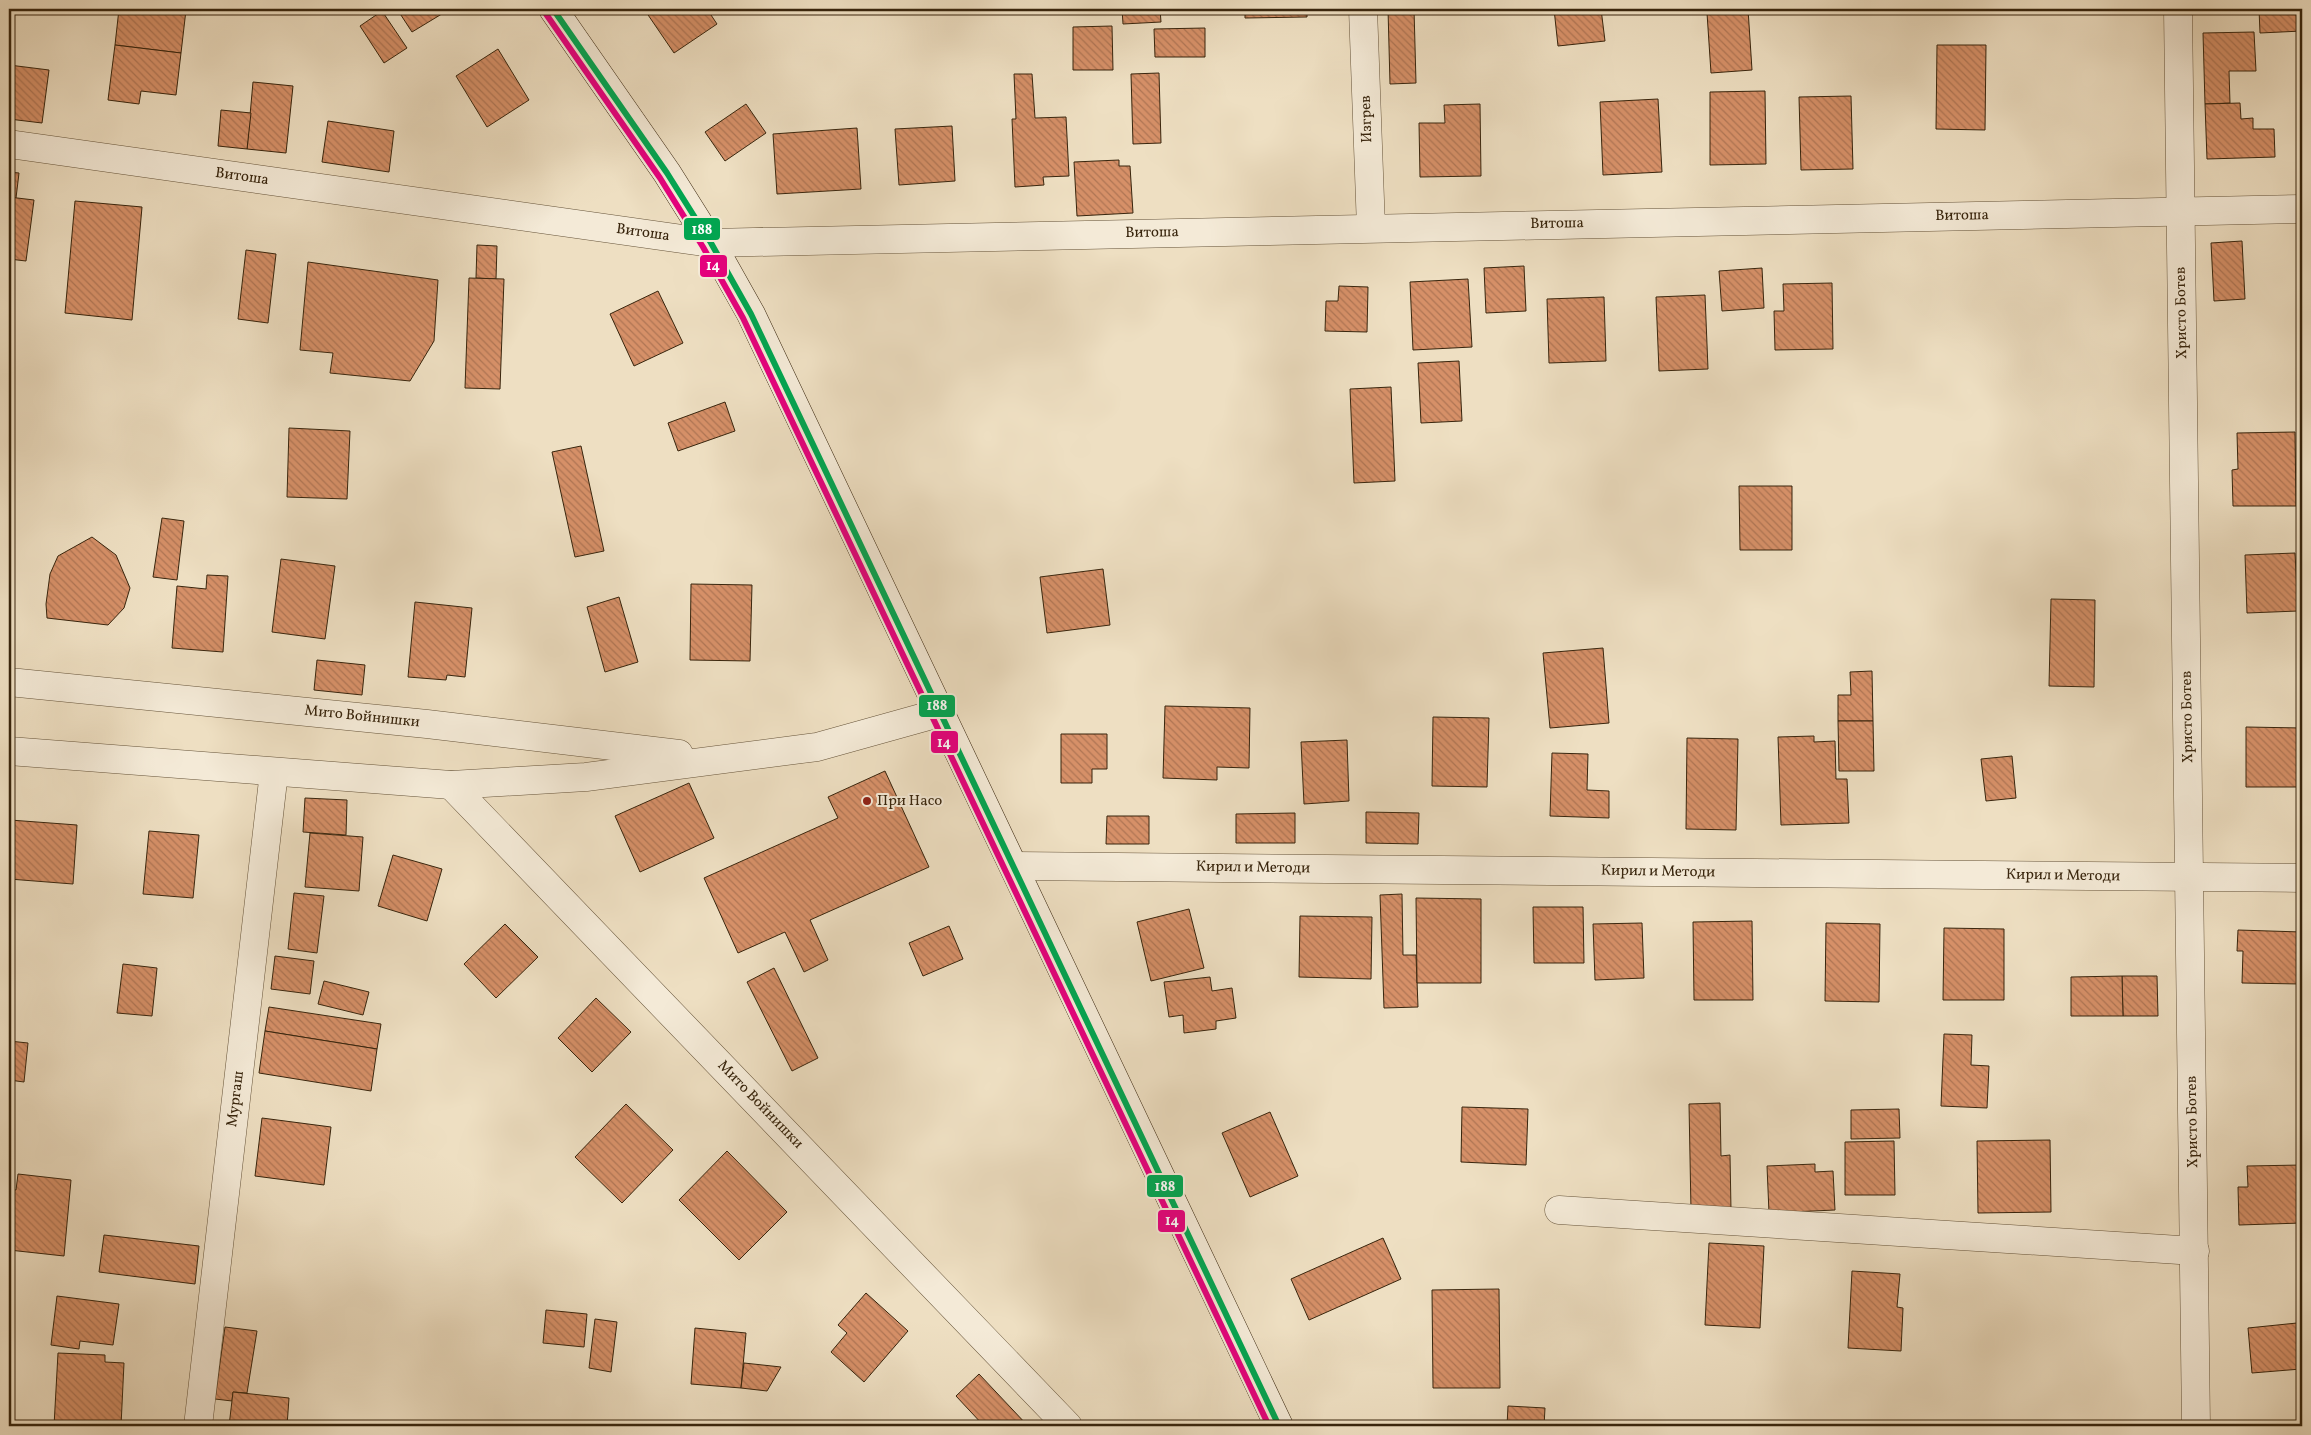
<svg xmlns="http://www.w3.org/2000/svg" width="2311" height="1435" viewBox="0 0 2311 1435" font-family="Vollkorn,serif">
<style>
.building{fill:url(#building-back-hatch);stroke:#38250d}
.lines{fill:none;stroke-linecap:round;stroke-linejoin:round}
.street-casing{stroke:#66543a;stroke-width:29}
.secondary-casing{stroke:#38250d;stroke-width:29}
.street{stroke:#f4ead7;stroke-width:28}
.secondary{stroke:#f4ead7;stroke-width:28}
.bus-1-casing{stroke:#f4ead7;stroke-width:10}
.bus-2-casing{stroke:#f4ead7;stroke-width:10}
.bus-1{stroke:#00a651;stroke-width:6}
.bus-2{stroke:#e5007d;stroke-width:6}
.poi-dot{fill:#8f2418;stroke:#f4ead7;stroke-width:2}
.labels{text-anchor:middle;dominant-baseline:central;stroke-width:4;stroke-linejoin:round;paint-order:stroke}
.street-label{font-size:15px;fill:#38250d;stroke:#f4ead7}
.poi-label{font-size:15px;fill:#38250d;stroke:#f4ead7;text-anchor:start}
.line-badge{stroke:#f4ead7;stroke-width:2}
.badge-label{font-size:14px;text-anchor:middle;font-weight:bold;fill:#fff}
</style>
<defs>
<pattern id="building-back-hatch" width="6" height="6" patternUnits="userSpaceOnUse" patternTransform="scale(1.25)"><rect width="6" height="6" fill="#d69068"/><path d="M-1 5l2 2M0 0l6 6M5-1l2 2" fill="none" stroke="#af7554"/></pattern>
</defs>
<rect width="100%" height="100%" fill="#eedfc2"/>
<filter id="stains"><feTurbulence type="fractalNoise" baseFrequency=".004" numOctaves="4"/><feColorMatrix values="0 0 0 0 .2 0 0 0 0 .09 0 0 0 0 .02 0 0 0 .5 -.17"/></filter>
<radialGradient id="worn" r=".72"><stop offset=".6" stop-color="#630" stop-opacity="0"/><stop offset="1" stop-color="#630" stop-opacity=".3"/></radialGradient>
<!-- building -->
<g class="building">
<path d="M119,9L186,10L181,53L115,45Z"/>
<path d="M397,9H450L412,32Z"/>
<path d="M644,9H707L717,24L674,53Z"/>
<path d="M1122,9H1160L1161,22L1123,24Z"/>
<path d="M1245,9H1307V17L1245,18Z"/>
<path d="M1388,9H1414L1416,83L1390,84Z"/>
<path d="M1554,9H1601L1605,41L1558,46Z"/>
<path d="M1748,9L1752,70L1711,73L1707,13Z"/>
<path d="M2259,9H2302V31L2260,33Z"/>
<path d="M382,11L407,48L384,63L360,26Z"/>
<path d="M1112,26L1113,70H1073V27Z"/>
<path d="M1205,28V57H1155L1154,29Z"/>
<path d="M2254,32L2256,71H2229L2230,103L2205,104L2203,33Z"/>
<path d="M115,45L181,53L176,95L141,91L139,104L108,100Z"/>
<path d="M1937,45H1986L1985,130L1936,129Z"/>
<path d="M498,49L529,100L487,127L456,76Z"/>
<path d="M9,65L49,70L42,123L9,119Z"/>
<path d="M1159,73L1161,143L1133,144L1131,74Z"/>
<path d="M1014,74H1032L1035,118L1066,117L1069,176L1043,177L1044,185L1015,187L1012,119H1016Z"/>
<path d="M253,82L293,86L286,153L247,149Z"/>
<path d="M1765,91L1766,164L1710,165V92Z"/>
<path d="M1851,96L1853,169L1801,170L1799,97Z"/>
<path d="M1658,99L1662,172L1603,175L1600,102Z"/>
<path d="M2240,103L2241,119L2253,118V129H2274L2275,157L2207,159L2205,104Z"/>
<path d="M746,104L766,133L725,161L705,132Z"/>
<path d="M1480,104L1481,176L1420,177L1419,123H1445L1444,105Z"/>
<path d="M221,110L251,113L247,149L218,146Z"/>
<path d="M328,121L394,131L389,172L322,162Z"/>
<path d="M952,126L955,181L899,185L895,129Z"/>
<path d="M857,128L861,189L777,194L773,134Z"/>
<path d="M1119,160V166H1130L1133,213L1077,216L1074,162Z"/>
<path d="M9,172L19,173L16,198L9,197Z"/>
<path d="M9,197L34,200L26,261L9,259Z"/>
<path d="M75,201L142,207L132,320L65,313Z"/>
<path d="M2242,241L2245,299L2214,301L2211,243Z"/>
<path d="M477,245L497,246L496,279L476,278Z"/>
<path d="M246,250L276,254L268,323L238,319Z"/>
<path d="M308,262L438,280L434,341L410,381L330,373L333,353L300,350Z"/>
<path d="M1524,266L1526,311L1486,313L1484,268Z"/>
<path d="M1762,268L1764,308L1722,311L1719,271Z"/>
<path d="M469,278L504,279L500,389L465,388Z"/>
<path d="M1468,279L1472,347L1413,350L1410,282Z"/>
<path d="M1832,283L1833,349L1775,350L1774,311H1784L1783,284Z"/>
<path d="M1339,286L1368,287L1367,332L1325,331L1326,301H1338Z"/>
<path d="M658,291L683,343L634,366L610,314Z"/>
<path d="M1705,295L1708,369L1659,371L1656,297Z"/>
<path d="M1604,297L1606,361L1549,363L1547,299Z"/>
<path d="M1459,361L1462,421L1421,423L1418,363Z"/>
<path d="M1391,387L1395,481L1354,483L1350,389Z"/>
<path d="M725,402L735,431L678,451L668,423Z"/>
<path d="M289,428L350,431L347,499L287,497Z"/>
<path d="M2295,432L2296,506H2233L2232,470L2238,469L2237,433Z"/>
<path d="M581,446L604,551L575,557L552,452Z"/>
<path d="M1739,486H1792V550H1740Z"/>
<path d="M162,518L184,521L177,580L153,577Z"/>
<path d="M92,537L116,555L130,588L124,608L108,625L47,618L46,604L50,574L58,556Z"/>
<path d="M2295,553L2298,611L2247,613L2245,555Z"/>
<path d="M281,559L335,566L325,639L272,632Z"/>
<path d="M1103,569L1110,625L1047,633L1040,577Z"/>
<path d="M207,575L228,576L223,652L172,648L177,586L206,589Z"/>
<path d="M691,584L752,585L750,661L690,660Z"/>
<path d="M619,597L638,662L605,672L587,607Z"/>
<path d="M2051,599L2095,600L2094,687L2049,686Z"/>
<path d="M415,602L472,608L465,677L447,675L446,680L408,677Z"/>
<path d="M1603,648L1609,723L1550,728L1543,653Z"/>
<path d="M317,660L365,665L362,695L314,690Z"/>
<path d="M1872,671L1873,721H1838V695H1851L1850,672Z"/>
<path d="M1165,706L1250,708L1249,768L1217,767V780L1163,778Z"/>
<path d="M1433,717L1489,718L1487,787L1432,786Z"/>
<path d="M1838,721H1873L1874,771H1839Z"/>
<path d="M2246,727L2302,728V787H2246Z"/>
<path d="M1061,734H1107V769H1092V783H1061Z"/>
<path d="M1814,736V742L1835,741L1836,779H1847L1849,823L1781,825L1778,737Z"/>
<path d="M1687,738L1738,739L1736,830L1686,829Z"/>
<path d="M1347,740L1349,801L1304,804L1301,742Z"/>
<path d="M1552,753L1588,754L1587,790L1609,791V818L1550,816Z"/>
<path d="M2012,756L2016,798L1986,801L1981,759Z"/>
<path d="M885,771L929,867L810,920L828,960L804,972L785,932L738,953L704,878L838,818L828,797Z"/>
<path d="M689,783L714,838L640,872L615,816Z"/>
<path d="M305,798L347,800L346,835L303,832Z"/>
<path d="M1366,812L1419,813L1418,844L1366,843Z"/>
<path d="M1295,813V843H1236V814Z"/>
<path d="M1107,816H1149V844H1106Z"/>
<path d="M10,820L77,825L73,884L9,879Z"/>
<path d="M149,831L199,835L193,898L143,894Z"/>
<path d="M310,833L363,837L359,891L305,887Z"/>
<path d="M393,855L442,869L427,921L378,906Z"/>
<path d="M294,893L324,896L317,953L288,949Z"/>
<path d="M1402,894L1403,955H1416L1418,1007L1384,1008L1380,895Z"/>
<path d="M1416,898L1481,899V983H1417Z"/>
<path d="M1533,907H1583L1584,963H1534Z"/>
<path d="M1189,909L1204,968L1151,981L1137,922Z"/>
<path d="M1300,916L1372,917L1371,979L1299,977Z"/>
<path d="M1752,921L1753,1000H1694L1693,922Z"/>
<path d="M1642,923L1644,978L1595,980L1593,924Z"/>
<path d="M1826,923L1880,924L1879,1002L1825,1001Z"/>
<path d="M505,924L538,957L496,998L464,964Z"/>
<path d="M949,926L963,959L923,976L909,943Z"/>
<path d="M1944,928L2004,929V1000H1943Z"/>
<path d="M2238,930L2301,932L2300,984L2242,983L2243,951H2237Z"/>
<path d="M275,956L314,961L310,994L271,989Z"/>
<path d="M123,964L157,968L152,1016L117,1013Z"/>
<path d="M774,968L818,1058L792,1071L747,982Z"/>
<path d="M2122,976H2157L2158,1016H2123Z"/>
<path d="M2122,976L2123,1016H2071V977Z"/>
<path d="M1210,977L1212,991L1232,988L1236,1018L1216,1021V1029L1184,1033L1183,1015L1169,1017L1164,982Z"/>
<path d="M324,981L369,992L363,1015L318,1004Z"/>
<path d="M596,998L631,1032L592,1072L558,1038Z"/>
<path d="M269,1007L381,1024L377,1049L265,1031Z"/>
<path d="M265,1031L377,1049L371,1091L259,1073Z"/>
<path d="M1944,1034L1972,1035L1971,1065L1989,1066L1987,1108L1941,1106Z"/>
<path d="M9,1041L28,1043L24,1082L9,1080Z"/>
<path d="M1720,1103L1721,1156L1730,1155L1731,1210L1691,1211L1689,1104Z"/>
<path d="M626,1104L673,1150L622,1203L575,1157Z"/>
<path d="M1462,1107L1528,1109L1526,1165L1461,1162Z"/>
<path d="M1899,1109L1900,1138L1851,1139V1110Z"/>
<path d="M1270,1112L1298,1176L1250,1197L1222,1133Z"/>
<path d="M262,1118L331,1127L324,1185L255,1176Z"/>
<path d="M2050,1140L2051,1212L1978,1213L1977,1141Z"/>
<path d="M1894,1141L1895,1195H1845V1142Z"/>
<path d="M727,1151L787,1212L739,1260L679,1200Z"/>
<path d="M1815,1164V1172L1833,1171L1835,1210L1769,1213L1767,1166Z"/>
<path d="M2302,1165V1223L2239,1225L2238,1187H2248L2247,1166Z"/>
<path d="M18,1174L71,1180L64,1256L9,1250V1189L16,1190Z"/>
<path d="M104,1235L199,1246L195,1284L99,1272Z"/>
<path d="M1383,1238L1401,1279L1309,1320L1291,1279Z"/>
<path d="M1709,1243L1764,1246L1760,1328L1705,1325Z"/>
<path d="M1852,1271L1900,1274L1897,1307L1903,1308L1901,1351L1848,1348Z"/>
<path d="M1499,1289L1500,1388H1433L1432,1290Z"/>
<path d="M866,1293L908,1331L864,1382L831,1352L847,1333L838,1325Z"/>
<path d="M57,1296L119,1304L113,1345L80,1341L79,1349L51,1345Z"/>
<path d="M546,1310L587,1314L584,1347L543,1343Z"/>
<path d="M595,1319L617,1322L611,1372L589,1368Z"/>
<path d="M2297,1323L2301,1369L2252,1373L2248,1328Z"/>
<path d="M225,1327L257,1331L247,1393L233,1392L232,1401L215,1399Z"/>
<path d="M695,1328L746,1333L741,1388L691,1384Z"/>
<path d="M58,1353L105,1355V1362L124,1363L121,1426H54Z"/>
<path d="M744,1363L781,1367L767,1391L741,1388Z"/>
<path d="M979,1374L1028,1426H984L956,1396Z"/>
<path d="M233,1392L289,1398L287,1426H229Z"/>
<path d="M1508,1406L1545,1408L1544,1426H1507Z"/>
</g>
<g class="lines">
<!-- street casing -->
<g class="street-casing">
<g id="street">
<path d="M1363,9L1371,228"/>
<path d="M2178,9L2196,1426"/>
<path d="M9,144L711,243L2302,209"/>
<path d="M9,682L427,724L679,754"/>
<path d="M9,751L451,785L586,777L817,747L939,713"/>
<path d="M451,785L1068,1426"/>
<path d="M1014,866L2302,878"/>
<path d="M1559,1210L2195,1251"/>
<path d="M198,1426L274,772"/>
</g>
</g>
<!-- secondary casing -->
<g class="secondary-casing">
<path id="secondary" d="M553,9L667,173L711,243L751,314L1279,1426"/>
</g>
<!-- street -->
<use href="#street" class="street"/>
<!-- secondary -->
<use href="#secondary" class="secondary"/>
<!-- bus-1 casing -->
<g class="bus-1-casing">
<path id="bus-1" d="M553,9L667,173L711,243L751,314L1279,1426"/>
</g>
<!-- bus-2 casing -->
<g class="bus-2-casing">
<path id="bus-2" d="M546,14L660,178L703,247L743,318L1269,1426"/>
</g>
<!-- bus-1 -->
<use href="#bus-1" class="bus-1"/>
<!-- bus-2 -->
<use href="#bus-2" class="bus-2"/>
</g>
<!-- markers -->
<circle class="poi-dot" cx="867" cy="801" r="5"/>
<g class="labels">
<!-- street labels -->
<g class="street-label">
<text transform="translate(1367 119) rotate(-92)">Изгрев</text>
<text transform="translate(242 177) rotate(8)">Витоша</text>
<text transform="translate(1962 216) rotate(-1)">Витоша</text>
<text transform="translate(1557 224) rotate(-1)">Витоша</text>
<text transform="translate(643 233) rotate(8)">Витоша</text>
<text transform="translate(1152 233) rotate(-1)">Витоша</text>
<text transform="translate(2182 313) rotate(-91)">Христо Ботев</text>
<text transform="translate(362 717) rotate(6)">Мито Войнишки</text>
<text transform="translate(2188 717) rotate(-91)">Христо Ботев</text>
<text transform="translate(1253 868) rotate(1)">Кирил и Методи</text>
<text transform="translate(1658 872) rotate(1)">Кирил и Методи</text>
<text transform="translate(2063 876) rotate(1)">Кирил и Методи</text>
<text transform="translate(236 1099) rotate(-83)">Мургаш</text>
<text transform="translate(760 1105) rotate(46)">Мито Войнишки</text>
<text transform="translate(2193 1122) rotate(-91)">Христо Ботев</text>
</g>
<!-- poi labels -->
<g class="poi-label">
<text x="877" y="801">При Насо</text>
</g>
</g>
<g class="line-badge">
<rect x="683" y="217" width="38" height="24" rx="5" fill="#00a651"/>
<rect x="699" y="254" width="29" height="24" rx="5" fill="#e5007d"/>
<rect x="918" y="694" width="38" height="24" rx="5" fill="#00a651"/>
<rect x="930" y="730" width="29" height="24" rx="5" fill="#e5007d"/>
<rect x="1146" y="1174" width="38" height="24" rx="5" fill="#00a651"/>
<rect x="1157" y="1209" width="29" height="24" rx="5" fill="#e5007d"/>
</g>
<g class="badge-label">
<text x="702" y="234">188</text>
<text x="713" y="270">14</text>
<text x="937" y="710">188</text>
<text x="944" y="747">14</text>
<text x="1165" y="1191">188</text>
<text x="1172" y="1225">14</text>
</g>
<!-- margin -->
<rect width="2311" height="1435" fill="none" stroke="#eedfc2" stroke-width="30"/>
<rect x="10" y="10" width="2291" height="1415" fill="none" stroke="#38250d" stroke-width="2.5"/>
<rect x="15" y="15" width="2281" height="1405" fill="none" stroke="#38250d"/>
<rect width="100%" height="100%" filter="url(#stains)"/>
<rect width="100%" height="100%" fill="url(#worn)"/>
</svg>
